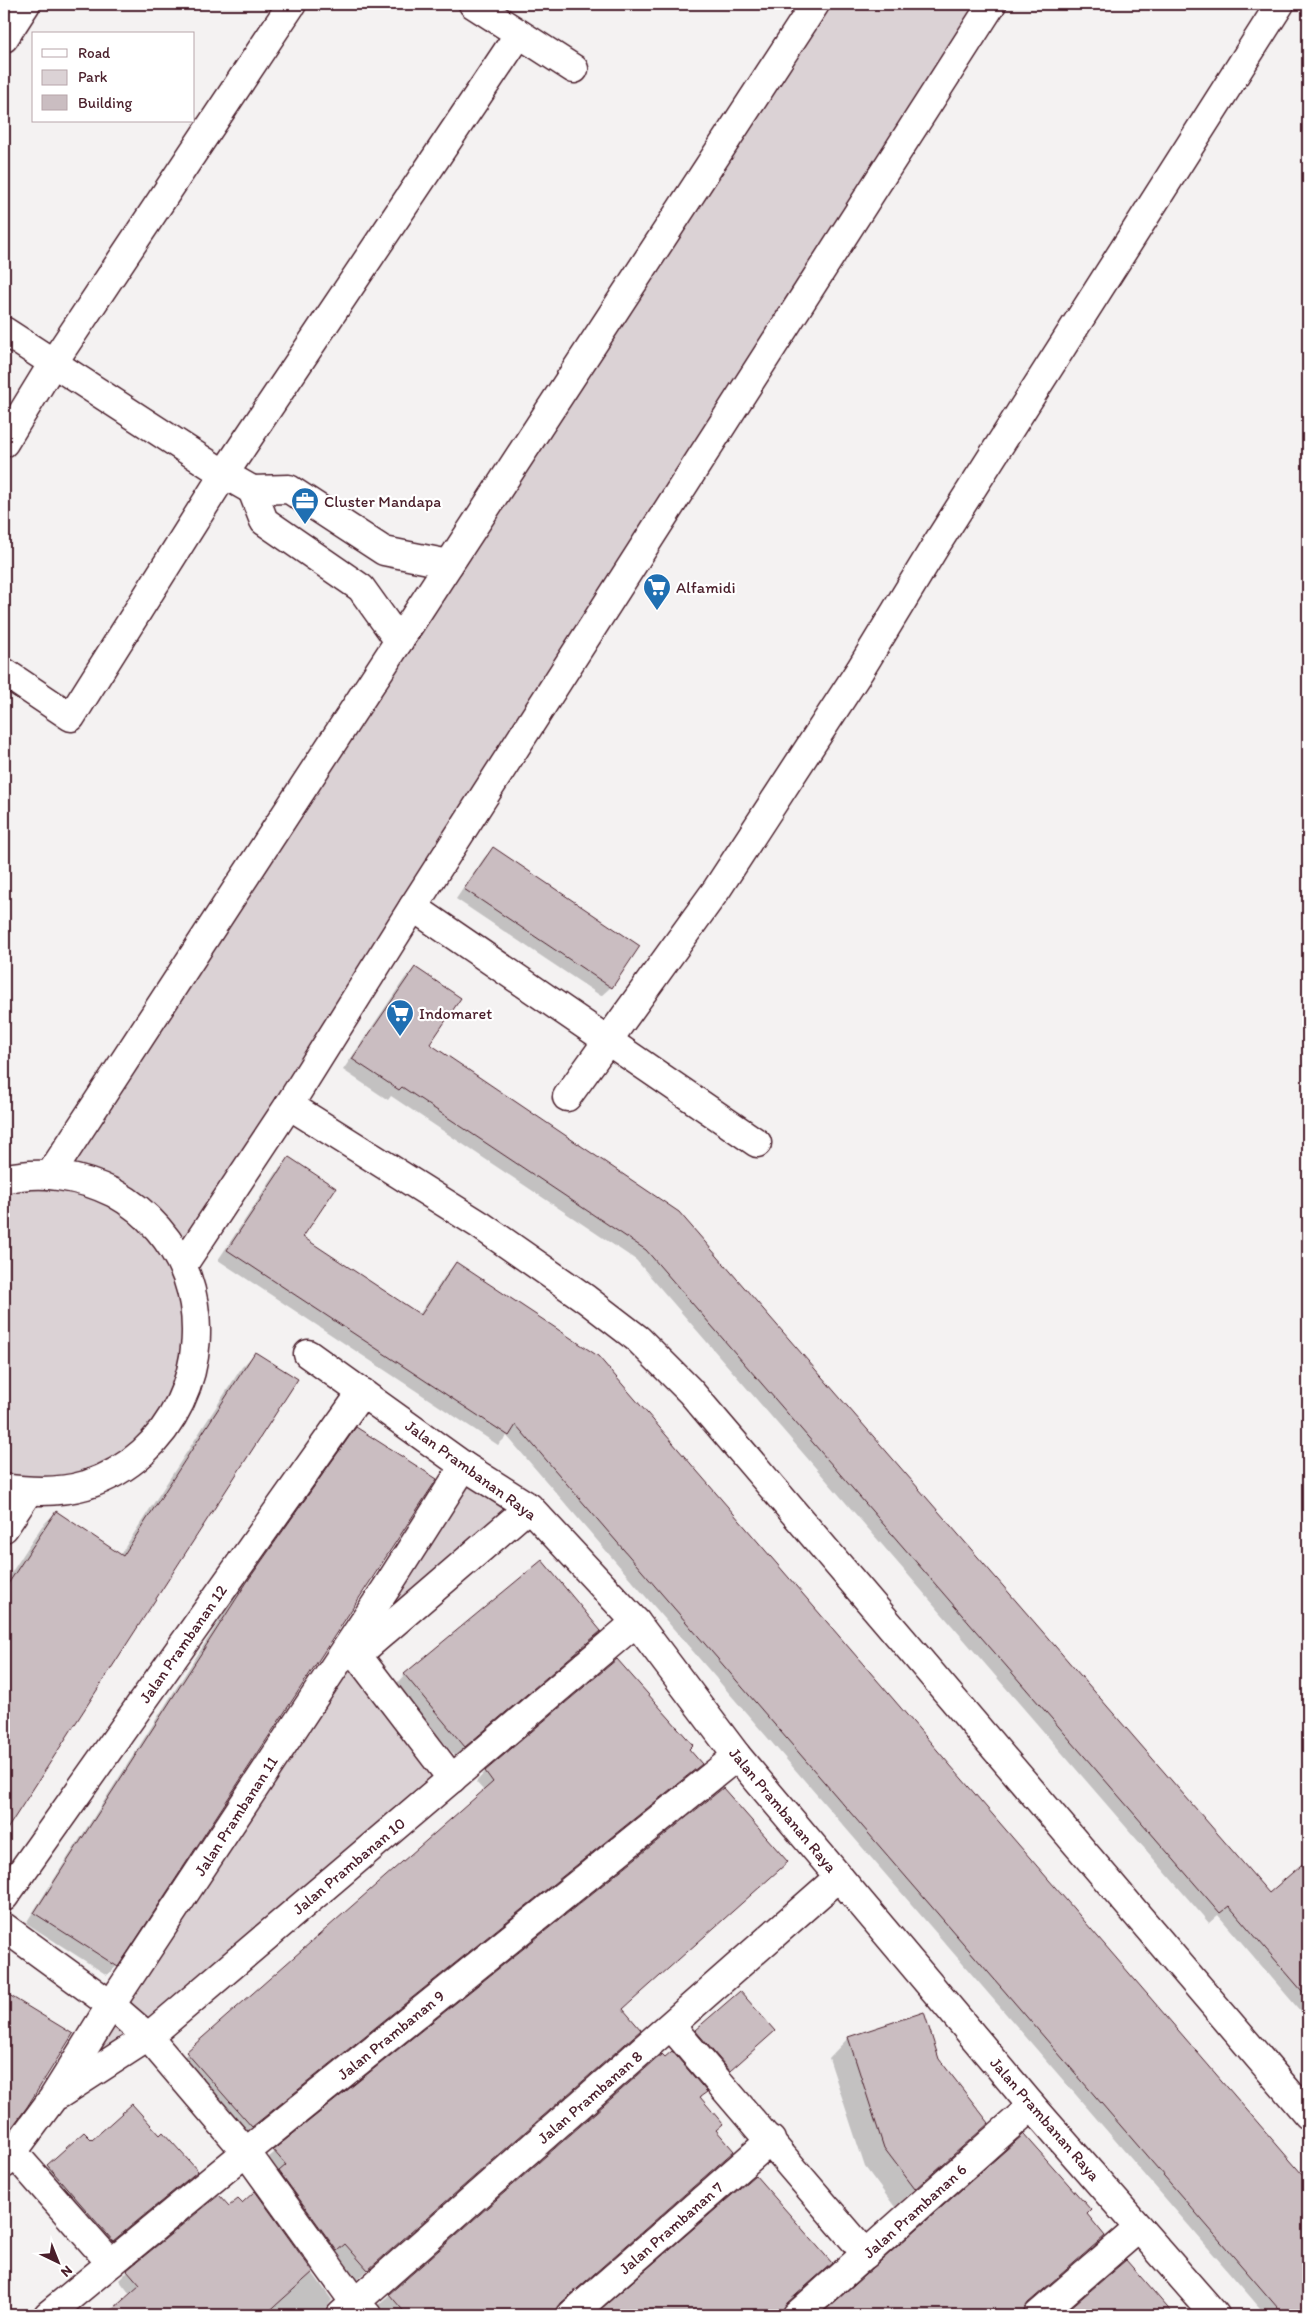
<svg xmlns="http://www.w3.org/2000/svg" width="1312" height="2319" viewBox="0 0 1312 2319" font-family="Itim,sans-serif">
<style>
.green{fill:#dbd2d5;stroke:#927880}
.shadow{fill:#0003}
.building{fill:#cabdc1;stroke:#4a1f2b}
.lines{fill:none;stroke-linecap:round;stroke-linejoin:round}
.minor-casing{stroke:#4a1f2b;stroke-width:31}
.minor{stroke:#fff;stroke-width:28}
.labels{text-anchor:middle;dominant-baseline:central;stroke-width:4.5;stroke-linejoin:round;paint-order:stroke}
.poi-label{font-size:16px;fill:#4a1f2b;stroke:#fff;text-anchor:start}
.street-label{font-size:16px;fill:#4a1f2b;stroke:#fff}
</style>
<rect width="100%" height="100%" fill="#f4f2f2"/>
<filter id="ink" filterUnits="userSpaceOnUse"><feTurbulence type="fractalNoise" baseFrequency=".02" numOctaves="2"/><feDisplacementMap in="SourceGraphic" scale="10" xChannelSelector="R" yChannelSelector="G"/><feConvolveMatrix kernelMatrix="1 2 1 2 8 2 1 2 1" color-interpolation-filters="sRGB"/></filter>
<g filter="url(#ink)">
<!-- green -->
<g class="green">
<path d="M815,4H992L183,1265L196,1353L139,1456L28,1492L4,1528V1179L50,1175Z"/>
<path d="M464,1466L529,1507L357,1655L452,1779L53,2098Z"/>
</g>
<!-- shadow -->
<g class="shadow">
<path d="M493,848L611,987L601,996L456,899L484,858Z"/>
<path d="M415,968L428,1045L679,1213L1269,1895L1308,1861V2020L1218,1915L1209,1923L636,1260L391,1096L388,1100L343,1070L405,978Z"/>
<path d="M289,1159L301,1238L419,1315L447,1273L456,1263L597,1357L1308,2183V2315H1266L507,1436L498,1445L218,1260L279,1169Z"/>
<path d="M256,1353L296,1380L4,1832V1584L42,1526L56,1512L120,1555L242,1367Z"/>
<path d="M356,1429L117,1966L107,1975L26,1923L239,1590L347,1438Z"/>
<path d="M599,1631L455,1756L396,1684L405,1674Z"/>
<path d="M617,1660L700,1764L242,2135L178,2062L484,1791L476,1782L485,1772Z"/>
<path d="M723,1789L787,1862L622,2009L630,2039L347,2288L264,2161Z"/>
<path d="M4,1993L71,2034L26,2106L4,2136Z"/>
<path d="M923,2013L938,2060L987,2123L895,2207L865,2167L829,2058L848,2038Z"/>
<path d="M696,2031H773L710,2089L677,2050Z"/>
<path d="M662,2055L699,2098L715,2131L733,2151L558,2306L555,2315H370L379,2304Z"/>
<path d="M1024,2136L1104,2236L1025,2305L1022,2315H822Z"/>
<path d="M160,2137L196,2171L179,2189L94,2258L30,2184L48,2166L92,2142Z"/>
<path d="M755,2176L821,2272L781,2310V2315H596Z"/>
<path d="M255,2193L332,2300L325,2310V2315H106L130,2294L119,2280L128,2271L229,2208L241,2205Z"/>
<path d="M1126,2262L1173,2315H1063Z"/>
</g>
<!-- building -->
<g class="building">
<path d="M493,847L640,946L612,988L464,889Z"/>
<path d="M415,967L461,998L430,1044L679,1212L1269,1893L1308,1859V1998L1229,1906L1220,1913L646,1250L402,1087L399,1090L352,1059Z"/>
<path d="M289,1157L336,1188L303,1237L421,1315L456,1262L598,1356L1308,2181V2315H1284L516,1425L509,1436L227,1250Z"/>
<path d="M255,1352L298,1379L4,1834V1590L56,1511L123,1556Z"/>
<path d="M356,1427L437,1479L118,1967L34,1913L249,1579Z"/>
<path d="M542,1560L601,1631L465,1747L404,1674Z"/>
<path d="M617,1659L693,1745L689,1749L702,1764L252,2127L186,2052L493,1782L485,1771Z"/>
<path d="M723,1788L788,1862L623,2009L641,2030L368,2270L345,2244L337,2251L279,2171L286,2165L273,2150Z"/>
<path d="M740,1991L775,2031L730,2071L695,2030Z"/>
<path d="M4,1992L73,2034L27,2107L4,2138Z"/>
<path d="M924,2012L939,2059L989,2123L915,2189L884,2148L848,2037Z"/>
<path d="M672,2051L707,2092L700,2097L723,2124L716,2130L734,2151L561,2303L556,2315H407L389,2294L662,2054L665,2057Z"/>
<path d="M132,2104L160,2135L163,2132L198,2171L113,2241L47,2165L84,2132L92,2140Z"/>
<path d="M1024,2134L1091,2210L1087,2214L1105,2236L1028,2303L1023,2315H820Z"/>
<path d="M755,2175L832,2263L787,2303L782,2315H594Z"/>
<path d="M255,2191L313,2272L265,2315H106L140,2285L127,2270L219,2195L229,2206L238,2199L242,2203Z"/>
<path d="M1126,2260L1174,2315H1062Z"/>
</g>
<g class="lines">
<!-- minor casing -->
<g class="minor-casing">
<g id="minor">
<path d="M473,4L574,69"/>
<path d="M4,38L26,4"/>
<path d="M4,331L224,474L252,490"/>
<path d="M4,443L53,363L292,4"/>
<path d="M252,490L289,489L384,551L449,564"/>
<path d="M252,490L264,521L361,588L399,641"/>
<path d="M4,672L71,717L224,474L519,34"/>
<path d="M413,907L757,1143"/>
<path d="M567,1097L717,889L860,670L936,545L1280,4"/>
<path d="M289,1105L480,1225L586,1299L638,1339L690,1391L1308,2115"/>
<path d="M50,1175L815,4"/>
<path d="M4,1179C41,1170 80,1176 114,1193C147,1211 174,1242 187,1277C216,1361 173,1457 86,1485C59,1493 31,1492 4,1488"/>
<path d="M183,1265L289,1105L413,907L992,4"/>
<path d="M308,1354L464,1466L529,1507L636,1622L737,1756L1032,2106L1215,2315"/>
<path d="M4,1528L28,1492"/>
<path d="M348,1647L357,1655L452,1779"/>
<path d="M357,1655L529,1507"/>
<path d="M4,1897L362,1392"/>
<path d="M4,1927L111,2005L148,2037L246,2152L355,2303L367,2315"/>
<path d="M671,2026L866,2254"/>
<path d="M60,2094L148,2037L636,1622"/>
<path d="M12,2151L111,2263"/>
<path d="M4,2164L53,2098L111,2005L387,1587L464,1466"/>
<path d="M48,2315L246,2152L737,1756"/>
<path d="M341,2315L839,1877"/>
<path d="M571,2315L771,2140"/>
<path d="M797,2315L1032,2106"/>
<path d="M1038,2315L1139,2228"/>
</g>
</g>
<!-- minor -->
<use href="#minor" class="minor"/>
</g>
</g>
<!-- icons -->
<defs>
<g id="office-pin" transform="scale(1.4375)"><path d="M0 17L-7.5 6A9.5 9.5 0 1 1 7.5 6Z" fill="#1f6fb2" stroke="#fff"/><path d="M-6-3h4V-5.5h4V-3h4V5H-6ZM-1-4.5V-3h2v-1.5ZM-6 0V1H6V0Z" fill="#fff"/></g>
<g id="supermarket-pin" transform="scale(1.4375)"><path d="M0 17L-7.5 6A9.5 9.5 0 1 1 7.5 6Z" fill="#1f6fb2" stroke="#fff"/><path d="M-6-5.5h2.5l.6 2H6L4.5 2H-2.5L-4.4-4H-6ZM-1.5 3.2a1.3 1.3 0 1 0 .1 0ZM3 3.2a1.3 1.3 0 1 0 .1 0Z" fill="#fff"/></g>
</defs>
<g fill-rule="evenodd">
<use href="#office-pin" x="305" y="501"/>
<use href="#supermarket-pin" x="657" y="587"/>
<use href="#supermarket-pin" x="400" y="1013"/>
</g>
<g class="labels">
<!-- poi labels -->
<g class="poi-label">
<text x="324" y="501">Cluster Mandapa</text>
<text x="676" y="587">Alfamidi</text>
<text x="419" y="1013">Indomaret</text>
</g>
<!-- street labels -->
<g class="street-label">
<text transform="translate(471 1470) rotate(36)">Jalan Prambanan Raya</text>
<text transform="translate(183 1644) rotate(-55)">Jalan Prambanan 12</text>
<text transform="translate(783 1810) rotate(50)">Jalan Prambanan Raya</text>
<text transform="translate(236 1816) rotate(-57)">Jalan Prambanan 11</text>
<text transform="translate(349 1866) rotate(-40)">Jalan Prambanan 10</text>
<text transform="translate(391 2035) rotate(-39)">Jalan Prambanan 9</text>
<text transform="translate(590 2097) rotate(-41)">Jalan Prambanan 8</text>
<text transform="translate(1045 2119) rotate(49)">Jalan Prambanan Raya</text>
<text transform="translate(915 2211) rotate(-42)">Jalan Prambanan 6</text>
<text transform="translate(671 2228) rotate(-41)">Jalan Prambanan 7</text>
</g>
</g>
<!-- margin -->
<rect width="1312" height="2319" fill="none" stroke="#fff" stroke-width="20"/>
<rect x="10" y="10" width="1292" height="2299" fill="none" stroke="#4a1f2b" stroke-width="2" filter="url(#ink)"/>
<!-- legend -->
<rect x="32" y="32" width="162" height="90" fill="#ffffff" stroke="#b7a5aa"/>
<rect x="42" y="49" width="25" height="8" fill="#ffffff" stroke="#b7a5aa"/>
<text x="78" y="58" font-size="15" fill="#4a1f2b">Road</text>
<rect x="42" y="70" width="25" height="15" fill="#dbd2d5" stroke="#b7a5aa"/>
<text x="78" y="82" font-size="15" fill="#4a1f2b">Park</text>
<rect x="42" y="95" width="25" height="15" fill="#cabdc1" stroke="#b7a5aa"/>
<text x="78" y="108" font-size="15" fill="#4a1f2b">Building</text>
<!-- north arrow -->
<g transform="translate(58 2262) rotate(137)" stroke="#ffffff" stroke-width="4" paint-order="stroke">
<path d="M0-4L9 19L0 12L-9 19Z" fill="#4a1f2b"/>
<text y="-8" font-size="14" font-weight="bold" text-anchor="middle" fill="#4a1f2b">N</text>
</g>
</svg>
